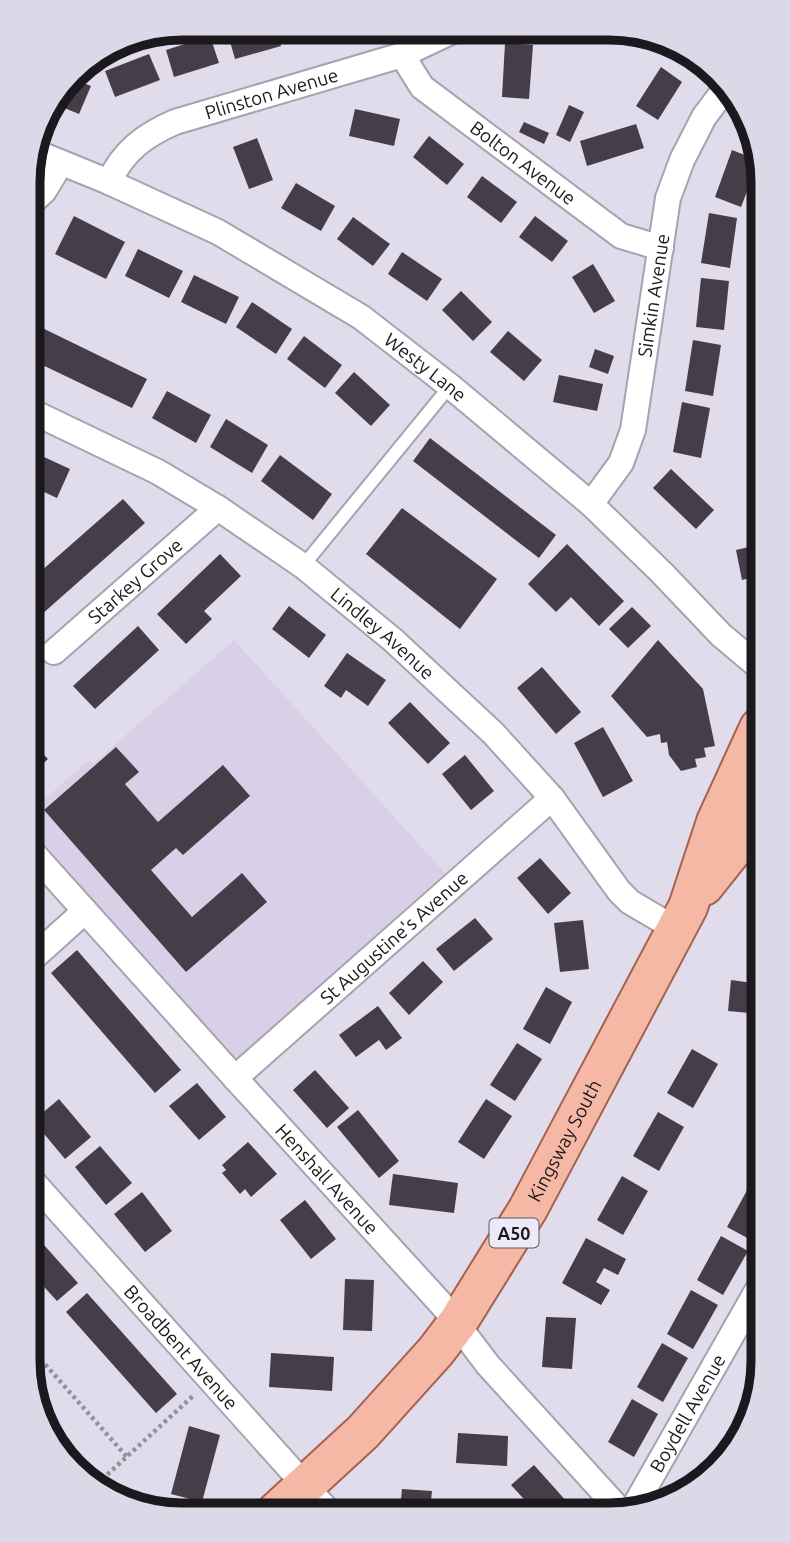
<svg xmlns="http://www.w3.org/2000/svg" width="791" height="1543" viewBox="0 0 791 1543" font-family="Ubuntu,sans-serif">
<style>
.built{fill:#d8d0e6}
.building{fill:#453d48}
.lines{fill:none;stroke-linecap:round;stroke-linejoin:round}
.lane-casing{stroke:#a7a2b1;stroke-width:16}
.street-casing{stroke:#a7a2b1;stroke-width:28}
.primary-casing{stroke:#a4614e;stroke-width:42}
.path{stroke:#95919c;stroke-width:4.5;stroke-dasharray:3.5 3.5;stroke-linecap:butt}
.lane{stroke:#fff;stroke-width:12}
.street{stroke:#fff;stroke-width:24}
.primary{stroke:#f4b8a4;stroke-width:38}
.labels{text-anchor:middle;dominant-baseline:central;stroke-width:7;stroke-linejoin:round;paint-order:stroke}
.shield{fill:#eee9f8;stroke:#5a575f;stroke-width:2}
.shield-label{font-size:18px;font-weight:bold;fill:#1b191e}
.street-label{font-size:19px;fill:#1b191e;stroke:#eee9f8}
.rim{fill:none;stroke:#1b191e;stroke-width:9}
</style>
<rect width="100%" height="100%" fill="#e1dceb"/>
<!-- built -->
<path class="built" d="M234,640L445,873L237,1061L33,835V810L89,760L93,764Z"/>
<!-- building -->
<g class="building">
<path d="M236,28L277,29L281,46L235,59L227,31Z"/>
<path d="M294,29H337L299,43Z"/>
<path d="M210,36L219,63L174,77L166,50Z"/>
<path d="M505,43L533,45L529,99L502,97Z"/>
<path d="M674,49L697,60L692,65Z"/>
<path d="M149,54L160,80L115,97L105,71Z"/>
<path d="M661,67L682,82L658,120L636,106Z"/>
<path d="M72,78L91,86L79,114L52,103Z"/>
<path d="M569,105L584,112L570,142L556,135Z"/>
<path d="M355,109L400,119L394,146L349,136Z"/>
<path d="M524,122L549,133L544,144L519,132Z"/>
<path d="M636,124L644,148L587,166L580,141Z"/>
<path d="M429,136L464,164L447,185L413,157Z"/>
<path d="M257,138L273,180L249,189L233,147Z"/>
<path d="M732,150L755,159V171L741,207L715,197Z"/>
<path d="M482,176L517,202L501,223L467,197Z"/>
<path d="M296,183L335,206L321,231L281,208Z"/>
<path d="M709,213L737,218L730,268L701,263Z"/>
<path d="M74,216L125,242L106,279L55,254Z"/>
<path d="M535,216L568,241L552,262L519,237Z"/>
<path d="M353,217L390,244L373,266L337,239Z"/>
<path d="M138,249L183,271L169,298L125,276Z"/>
<path d="M402,252L442,279L427,301L388,274Z"/>
<path d="M593,264L615,301L594,313L572,277Z"/>
<path d="M194,275L239,297L226,324L181,302Z"/>
<path d="M701,278L729,281L724,330L696,327Z"/>
<path d="M461,291L492,322L473,341L442,310Z"/>
<path d="M252,302L292,329L276,354L236,327Z"/>
<path d="M30,322L147,379L132,408L30,359Z"/>
<path d="M508,331L542,360L524,381L490,352Z"/>
<path d="M304,336L342,365L325,388L287,359Z"/>
<path d="M693,340L721,345L713,396L685,391Z"/>
<path d="M595,349L614,356L608,374L589,367Z"/>
<path d="M354,372L390,405L371,426L335,393Z"/>
<path d="M559,375L603,384L597,411L553,402Z"/>
<path d="M167,391L211,415L196,443L152,418Z"/>
<path d="M682,402L710,408L701,458L673,452Z"/>
<path d="M226,419L268,445L252,473L210,447Z"/>
<path d="M430,438L556,535L539,558L413,461Z"/>
<path d="M31,451L70,469L57,498L31,486Z"/>
<path d="M280,455L332,494L313,520L261,481Z"/>
<path d="M671,469L714,510L696,529L653,488Z"/>
<path d="M123,499L145,523L32,623V579Z"/>
<path d="M402,508L497,579L460,629L366,554Z"/>
<path d="M567,544L624,601L599,626L571,597L556,612L528,584Z"/>
<path d="M757,545L758,576L742,580L736,550Z"/>
<path d="M220,554L241,576L204,611L212,619L186,644L157,614Z"/>
<path d="M289,606L326,635L309,658L272,629Z"/>
<path d="M632,607L651,626L628,648L609,629Z"/>
<path d="M138,626L159,650L95,709L73,686Z"/>
<path d="M658,640L703,689L715,746L704,748L706,757L695,759L697,767L681,771L669,755L667,742L661,743L660,734L647,737L611,696Z"/>
<path d="M347,653L386,680L368,706L346,690L341,698L324,686Z"/>
<path d="M542,667L581,712L556,734L517,688Z"/>
<path d="M410,702L450,743L428,764L388,723Z"/>
<path d="M603,727L633,781L603,797L574,743Z"/>
<path d="M32,742L48,759L33,773Z"/>
<path d="M116,747L139,772L125,784L158,822L223,765L250,796L183,855L176,848L151,870L192,917L242,873L267,902L186,972L44,810Z"/>
<path d="M465,755L494,791L471,810L442,774Z"/>
<path d="M540,858L571,893L548,914L517,878Z"/>
<path d="M475,918L493,939L454,971L436,949Z"/>
<path d="M583,920L589,969L560,972L554,923Z"/>
<path d="M77,950L181,1070L155,1093L51,973Z"/>
<path d="M423,961L443,982L409,1015L389,993Z"/>
<path d="M731,980L760,984V1014L728,1011Z"/>
<path d="M546,987L572,1002L550,1044L523,1029Z"/>
<path d="M378,1006L402,1038L386,1050L379,1040L356,1057L339,1035Z"/>
<path d="M34,1038H40L37,1089H34Z"/>
<path d="M517,1043L542,1059L515,1101L490,1085Z"/>
<path d="M692,1049L718,1064L693,1108L667,1093Z"/>
<path d="M315,1070L349,1108L327,1128L293,1090Z"/>
<path d="M197,1083L226,1117L199,1140L169,1106Z"/>
<path d="M59,1099L91,1137L65,1159L35,1123L34,1120Z"/>
<path d="M486,1099L512,1116L484,1159L458,1142Z"/>
<path d="M358,1110L399,1161L379,1178L337,1127Z"/>
<path d="M658,1112L684,1127L659,1171L633,1156Z"/>
<path d="M248,1142L277,1174L251,1197L245,1189L240,1194L222,1173L226,1170L222,1165Z"/>
<path d="M100,1146L132,1183L106,1205L75,1167Z"/>
<path d="M393,1174L458,1183L454,1213L389,1205Z"/>
<path d="M622,1176L648,1191L623,1235L597,1220Z"/>
<path d="M751,1183L761,1188L762,1226L753,1241L727,1227Z"/>
<path d="M142,1192L172,1231L145,1252L114,1214Z"/>
<path d="M305,1200L336,1239L311,1259L280,1220Z"/>
<path d="M35,1235L78,1283L57,1301L35,1277Z"/>
<path d="M721,1236L748,1251L723,1295L697,1280Z"/>
<path d="M586,1238L626,1259L618,1275L604,1268L596,1282L610,1290L601,1305L562,1283Z"/>
<path d="M345,1279L374,1280L372,1331L343,1330Z"/>
<path d="M691,1290L718,1305L693,1349L667,1334Z"/>
<path d="M87,1293L177,1394L156,1413L66,1312Z"/>
<path d="M546,1317L576,1318L572,1369L542,1367Z"/>
<path d="M662,1343L688,1358L663,1402L637,1387Z"/>
<path d="M271,1353L334,1357L332,1391L269,1387Z"/>
<path d="M759,1375L761,1376L748,1409L743,1406Z"/>
<path d="M632,1399L658,1414L634,1457L608,1442Z"/>
<path d="M736,1417L744,1421L731,1455L716,1465L711,1463Z"/>
<path d="M189,1426L220,1435L202,1502L171,1494Z"/>
<path d="M458,1433L508,1436L507,1466L456,1463Z"/>
<path d="M54,1435L90,1473L84,1478L81,1477Z"/>
<path d="M534,1465L568,1503L562,1508L533,1509L511,1485Z"/>
<path d="M402,1489L432,1491L430,1510H400Z"/>
</g>
<g class="lines">
<!-- lane casing -->
<g class="lane-casing">
<path id="lane" d="M303,566L450,386"/>
</g>
<!-- street casing -->
<g class="street-casing">
<g id="street">
<path id="s1" d="M402,55L422,87L621,236L661,248"/>
<path id="s2" d="M33,151L109,182L218,232L361,317L450,386L591,504L662,573L721,635L758,666"/>
<path id="s3" d="M109,182C123,151 145,135 175,122L402,55L455,30"/>
<path d="M30,204L44,191L61,163"/>
<path id="s4" d="M31,411L158,472L218,508L303,566L393,640L493,733L552,798L619,891L630,902L676,929"/>
<path id="s5" d="M591,504L621,463L633,430L668,198L682,160L704,117L725,89"/>
<path id="s6" d="M54,652L218,508"/>
<path id="s7" d="M33,853L235,1078L444,1307L488,1365L617,1507"/>
<path d="M34,957L85,911"/>
<path id="s8" d="M235,1078L552,798"/>
<path id="s9" d="M35,1184L328,1511"/>
<path id="s10" d="M634,1507L762,1282"/>
</g>
</g>
<!-- primary casing -->
<g class="primary-casing">
<g id="primary">
<path d="M704,886L743,837L759,806"/>
<path id="s11" d="M276,1512L363,1432L436,1351L458,1322L528,1209L688,907L716,822L759,728"/>
</g>
</g>
<!-- path -->
<g class="path">
<path d="M36,1354L127,1457"/>
<path d="M97,1484L193,1396"/>
</g>
<!-- lane -->
<use href="#lane" class="lane"/>
<!-- street -->
<use href="#street" class="street"/>
<!-- primary -->
<use href="#primary" class="primary"/>
</g>
<g class="labels">
<!-- shield labels -->
<rect class="shield" x="489.5" y="1218.5" width="49" height="29" rx="5"/>
<g class="shield-label">
<text x="514" y="1233">A50</text>
</g>
<!-- street labels -->
<g class="street-label">
<text stroke="none"><textPath href="#s3" startOffset="192">Plinston Avenue</textPath></text>
<text stroke="none"><textPath href="#s1" startOffset="164">Bolton Avenue</textPath></text>
<text stroke="none"><textPath href="#s5" startOffset="222">Simkin Avenue</textPath></text>
<text stroke="none"><textPath href="#s2" startOffset="450">Westy Lane</textPath></text>
<text stroke="none"><textPath href="#s6" startOffset="108">Starkey Grove</textPath></text>
<text stroke="none"><textPath href="#s4" startOffset="418">Lindley Avenue</textPath></text>
<text stroke="none"><textPath href="#s8" startOffset="212">St Augustine's Avenue</textPath></text>
<text stroke="none"><textPath href="#s11" startOffset="474">Kingsway South</textPath></text>
<text stroke="none"><textPath href="#s7" startOffset="439">Henshall Avenue</textPath></text>
<text stroke="none"><textPath href="#s9" startOffset="219">Broadbent Avenue</textPath></text>
<text stroke="none"><textPath href="#s10" startOffset="108">Boydell Avenue</textPath></text>
</g>
</g>
<!-- crop -->
<path d="M0 0H791V1543H0ZM182 40H609A142 142 0 0 1 751 182V1361A142 142 0 0 1 609 1503H182A142 142 0 0 1 40 1361V182A142 142 0 0 1 182 40Z" fill="#ddd8e7" fill-rule="evenodd"/>
<path class="rim" d="M182 40H609A142 142 0 0 1 751 182V1361A142 142 0 0 1 609 1503H182A142 142 0 0 1 40 1361V182A142 142 0 0 1 182 40Z"/>
</svg>
